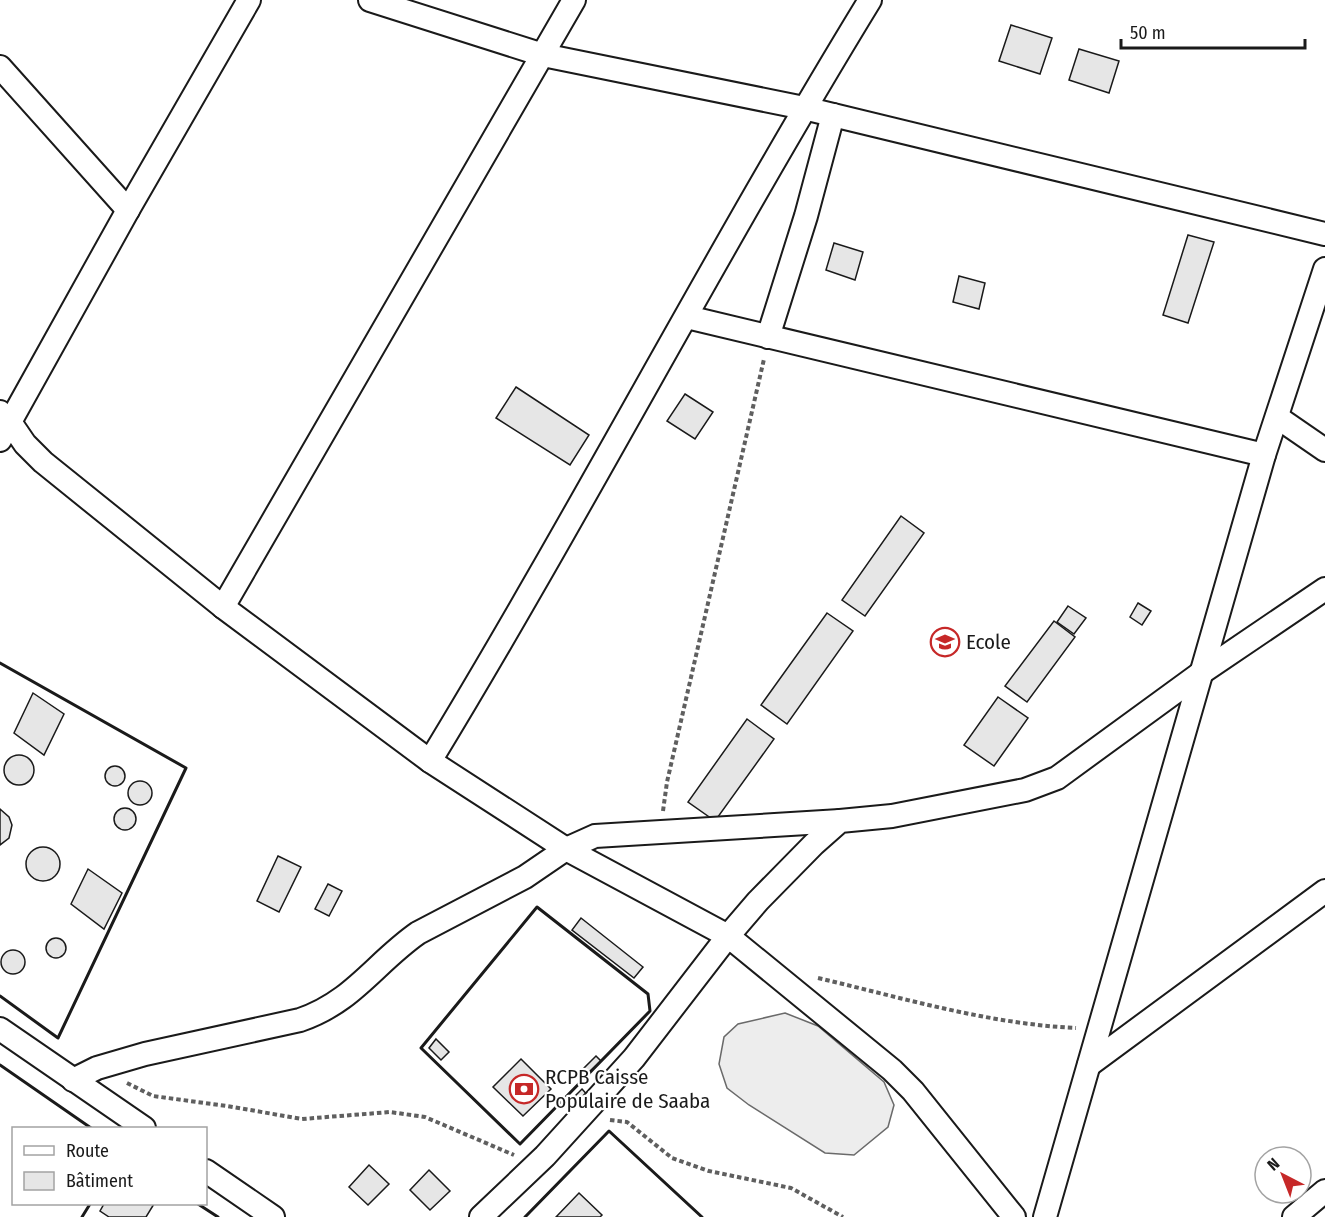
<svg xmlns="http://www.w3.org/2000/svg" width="1325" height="1217" viewBox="0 0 1325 1217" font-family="'Fira Sans Condensed',sans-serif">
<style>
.built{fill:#ededed;stroke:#6a6a6a;stroke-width:1.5}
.building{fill:#e6e6e6;stroke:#1a1a1a;stroke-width:1.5}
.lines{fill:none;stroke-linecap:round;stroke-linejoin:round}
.street-casing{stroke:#1a1a1a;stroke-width:26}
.path{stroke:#5f5f5f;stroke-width:4;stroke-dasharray:4.5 3;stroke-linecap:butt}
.street{stroke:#fff;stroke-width:22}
.wall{stroke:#1a1a1a;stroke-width:3}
.labels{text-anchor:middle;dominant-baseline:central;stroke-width:4.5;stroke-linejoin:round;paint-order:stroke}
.poi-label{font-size:21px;fill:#1a1a1a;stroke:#fff;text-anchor:start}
</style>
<rect width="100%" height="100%" fill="#fff"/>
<!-- built -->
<path class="built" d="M785,1013L818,1026L884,1082L894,1105L888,1127L854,1155L825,1153L749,1105L727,1088L719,1064L724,1037L738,1024Z"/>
<!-- building -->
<g class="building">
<path d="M1011,25L1052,38L1040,74L999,61Z"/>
<path d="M1079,49L1119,61L1109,93L1069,80Z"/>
<path d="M1188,235L1214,242L1188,323L1163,315Z"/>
<path d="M834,243L863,252L855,280L826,270Z"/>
<path d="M959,276L985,283L979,309L953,302Z"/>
<path d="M516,387L589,435L570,465L496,418Z"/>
<path d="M685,394L713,412L695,439L667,421Z"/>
<path d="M901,516L924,533L865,616L842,600Z"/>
<path d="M1138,603L1151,611L1142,625L1130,617Z"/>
<path d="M1068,606L1086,618L1074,634L1057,622Z"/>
<path d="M827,613L853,631L787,724L761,705Z"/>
<path d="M1054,621L1075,637L1027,702L1005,686Z"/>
<path d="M33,693L64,714L44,755L14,733Z"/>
<path d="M998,697L1028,718L994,766L964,745Z"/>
<path d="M747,719L774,739L715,821L688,802Z"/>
<circle cx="19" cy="770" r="15"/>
<circle cx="115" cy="776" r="10"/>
<circle cx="140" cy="793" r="12"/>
<circle cx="125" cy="819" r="11"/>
<path d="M0,809L9,817L12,825L9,838L0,845Z"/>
<circle cx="43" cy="864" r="17"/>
<path d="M278,856L301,867L279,912L257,901Z"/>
<path d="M88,869L122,893L104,929L71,904Z"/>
<path d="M328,884L342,891L329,916L315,909Z"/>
<path d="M581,918L643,967L634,978L572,930Z"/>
<circle cx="56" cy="948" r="10"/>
<circle cx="13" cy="962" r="12"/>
<path d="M436,1039L449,1052L441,1060L429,1048Z"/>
<path d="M596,1056L601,1061L588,1073L583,1069Z"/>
<path d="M521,1059L551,1089L523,1116L493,1087Z"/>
<path d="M582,1089L590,1098L577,1110L569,1102Z"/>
<path d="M369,1165L389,1184L368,1205L349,1187Z"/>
<path d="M429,1170L450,1191L430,1210L410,1190Z"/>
<path d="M579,1193L602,1215L600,1217H556Z"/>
<path d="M104,1204H154L146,1217H109L100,1211Z"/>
</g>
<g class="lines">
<!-- street casing -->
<g class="street-casing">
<g id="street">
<path d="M370,0L543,55L804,108L1325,234"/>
<path d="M0,67L128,210"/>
<path d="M687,317L1264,455"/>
<path d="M768,337L806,216L833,115"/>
<path d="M0,412L10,422L25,444L43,462L223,607L430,761L566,849L728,936L892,1070L913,1091L1014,1217"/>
<path d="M1277,417L1325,450"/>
<path d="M0,440L128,210L249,0"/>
<path d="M223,607L574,0"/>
<path d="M430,761C582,511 717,250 870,0"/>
<path d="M0,1029L144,1128"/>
<path d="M1089,1065L1325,891"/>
<path d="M73,1080L97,1068L145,1054L300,1020C353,1002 375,963 418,933L525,877L566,849L595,836L840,821"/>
<path d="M206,1171L273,1217"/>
<path d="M481,1217L545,1156L634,1058L728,936L758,901L814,844L840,821L892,816L1025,790L1057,778L1201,673L1325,589"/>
<path d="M1045,1217L1264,455L1325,269"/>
<path d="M1294,1217L1325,1191"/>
</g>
</g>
<!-- path -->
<g class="path">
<path d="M663,811L667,782L764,359"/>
<path d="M818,978C903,998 989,1024 1076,1028"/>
<path d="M127,1083L153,1096L227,1106L302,1119L390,1112L425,1117L514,1155"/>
<path d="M610,1120L627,1122L672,1158L709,1171L791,1188L843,1217"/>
</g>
<!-- street -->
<use href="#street" class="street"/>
<!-- wall -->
<g class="wall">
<path d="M0,663L186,768L58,1038L0,996"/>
<path d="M537,907L648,994L650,1011L520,1144L421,1048Z"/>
<path d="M0,1065L91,1128"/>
<path d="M198,1204L218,1217"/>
<path d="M82,1217L90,1204"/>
<path d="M525,1217L609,1131L702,1217"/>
</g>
</g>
<!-- icons -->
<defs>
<g id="school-ring" transform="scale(1.5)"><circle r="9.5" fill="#fff" stroke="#c62828" stroke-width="1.5"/><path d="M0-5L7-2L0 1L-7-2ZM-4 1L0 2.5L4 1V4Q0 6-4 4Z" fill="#c62828"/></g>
<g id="bank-ring" transform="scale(1.5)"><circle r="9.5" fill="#fff" stroke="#c62828" stroke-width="1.5"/><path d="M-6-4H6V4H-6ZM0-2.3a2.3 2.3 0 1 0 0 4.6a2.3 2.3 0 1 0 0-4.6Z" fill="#c62828"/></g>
</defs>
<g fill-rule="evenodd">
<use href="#school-ring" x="945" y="642"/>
<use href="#bank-ring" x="524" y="1089"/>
</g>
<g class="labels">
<!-- poi labels -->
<g class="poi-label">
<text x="966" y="642">Ecole</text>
<text x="545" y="1077">RCPB Caisse<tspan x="545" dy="24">Populaire de Saaba</tspan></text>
</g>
</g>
<!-- legend -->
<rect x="12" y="1127" width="195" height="78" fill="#ffffff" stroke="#a3a3a3" stroke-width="1.5"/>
<rect x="24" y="1146" width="30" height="9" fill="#ffffff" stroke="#a3a3a3" stroke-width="1.5"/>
<text x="66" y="1157" font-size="18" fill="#1a1a1a">Route</text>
<rect x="24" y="1172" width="30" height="18" fill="#e6e6e6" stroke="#a3a3a3" stroke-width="1.5"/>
<text x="66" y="1187" font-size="18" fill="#1a1a1a">Bâtiment</text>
<!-- north arrow -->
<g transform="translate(1283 1175) rotate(318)"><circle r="28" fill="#ffffff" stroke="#a3a3a3" stroke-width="1.5"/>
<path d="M0-4.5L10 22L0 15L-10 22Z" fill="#c62828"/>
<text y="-9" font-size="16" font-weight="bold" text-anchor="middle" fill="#1a1a1a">N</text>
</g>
<!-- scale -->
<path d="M1121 39v9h184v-9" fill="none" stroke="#1a1a1a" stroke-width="3"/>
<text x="1130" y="39" font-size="18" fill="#1a1a1a" stroke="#ffffff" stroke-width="4.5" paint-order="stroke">50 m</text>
</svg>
